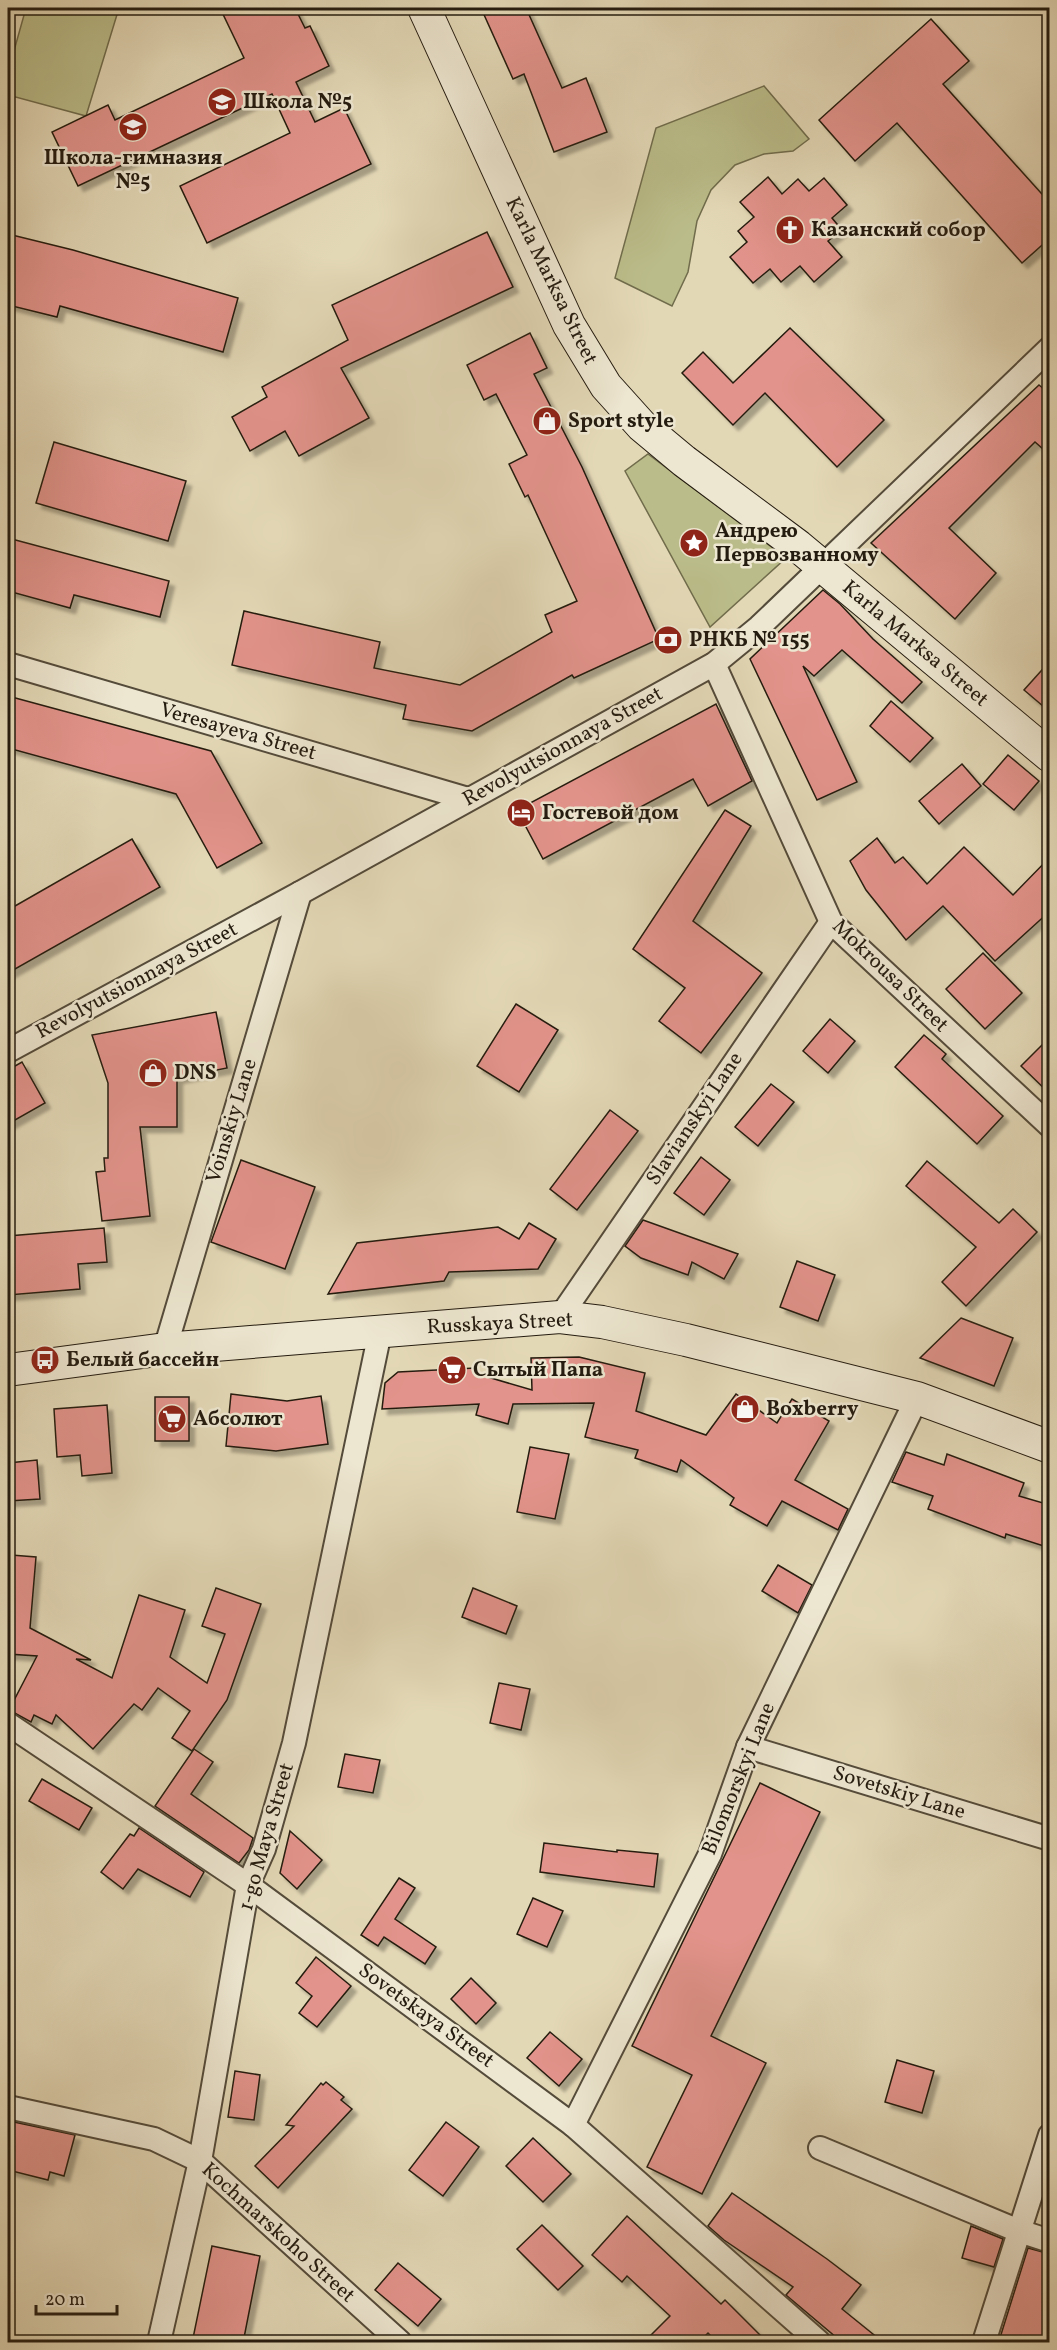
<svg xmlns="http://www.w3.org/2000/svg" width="1057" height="2350" viewBox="0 0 1057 2350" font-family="Vollkorn,serif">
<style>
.green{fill:#babc89;stroke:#706c4c;stroke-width:1.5}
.building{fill:#e2938b;stroke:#251c10;stroke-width:1.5;filter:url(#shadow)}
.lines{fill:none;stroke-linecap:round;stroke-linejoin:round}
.minor-casing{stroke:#544b3a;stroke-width:26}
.secondary-casing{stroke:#251c10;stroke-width:34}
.minor{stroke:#ede6d0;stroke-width:22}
.secondary{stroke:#ede6d0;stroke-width:32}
.labels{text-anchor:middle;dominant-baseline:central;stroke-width:5;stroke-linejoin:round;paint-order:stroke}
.poi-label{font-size:21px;font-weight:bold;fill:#251c10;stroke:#ede6d0;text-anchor:start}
.street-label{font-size:21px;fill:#251c10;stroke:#ede6d0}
</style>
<defs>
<filter id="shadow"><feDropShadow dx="5.5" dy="5.5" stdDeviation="1.5" flood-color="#0004"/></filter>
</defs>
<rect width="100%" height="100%" fill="#e3d8b6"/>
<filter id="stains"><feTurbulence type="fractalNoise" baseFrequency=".00333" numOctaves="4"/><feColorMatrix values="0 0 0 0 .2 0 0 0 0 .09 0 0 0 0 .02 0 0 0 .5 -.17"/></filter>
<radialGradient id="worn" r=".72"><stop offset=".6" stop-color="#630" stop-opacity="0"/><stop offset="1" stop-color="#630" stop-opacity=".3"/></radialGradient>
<!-- green -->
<g class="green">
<path d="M26,8H119L86,116L8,95V72Z"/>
<path d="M764,86L809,139L793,151L764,154L735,165L711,190L697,221L688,272L672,306L615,278L656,128Z"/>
<path d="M648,454L786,558L710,627L625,471Z"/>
</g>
<!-- building -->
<g class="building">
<path d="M220,8H295L305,28L310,26L329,66L296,82L315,122L344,108L371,164L207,243L180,186L290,133L272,94L78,186L52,132L108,105L115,120L244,58Z"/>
<path d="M481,8H526L562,88L586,78L607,132L554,152L524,74L513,79Z"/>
<path d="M931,19L969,61L943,84L1050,203V238L1022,263L897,123L855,161L819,120Z"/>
<path d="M768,177L782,194L798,179L809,191L824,178L847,205L832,218L842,230L828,241L842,257L814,282L800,266L781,282L770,269L753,283L730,257L747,242L738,231L754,217L740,202Z"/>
<path d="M487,232L513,287L341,368L369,418L299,456L285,431L250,451L232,417L267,397L262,387L348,340L332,305Z"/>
<path d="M8,234L73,250L238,298L223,352L60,306L57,317L8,305Z"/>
<path d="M790,328L884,420L837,467L765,393L733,425L682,373L703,352L733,383Z"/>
<path d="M530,333L547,368L534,374L582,467L659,639L574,678L572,675L472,731L403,719L406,705L232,665L244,611L380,642L374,668L460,685L552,632L545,615L577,601L528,495L525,497L509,464L527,455L496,394L484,400L467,365Z"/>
<path d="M1039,385L1050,394V455L1035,442L949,528L996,573L955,619L871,543Z"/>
<path d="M54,442L186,481L168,541L36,503Z"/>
<path d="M8,538L169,581L160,617L74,595L70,608L8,591Z"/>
<path d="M823,590L840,604L873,639L922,682L902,703L842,650L814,676L803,666L857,782L817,800L750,659Z"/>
<path d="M1050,661V712L1024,690Z"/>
<path d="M8,696L211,751L262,843L217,868L176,794L8,748Z"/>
<path d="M891,701L933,738L910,762L870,726Z"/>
<path d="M716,704L752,781L708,806L693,779L543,859L517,810Z"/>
<path d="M1008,755L1039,781L1014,810L983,784Z"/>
<path d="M962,764L981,786L939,824L919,801Z"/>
<path d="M725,810L751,826L693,921L762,973L701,1053L659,1021L685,988L633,949Z"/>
<path d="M877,838L895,863L903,857L927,884L964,847L1013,895L1050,857V911L995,961L943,906L906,940L866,890L850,861Z"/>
<path d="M132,839L160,887L8,973V910Z"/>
<path d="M983,953L1022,993L985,1029L946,989Z"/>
<path d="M516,1004L558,1030L519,1092L477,1066Z"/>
<path d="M216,1012L227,1068L177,1078V1127H140L150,1216L102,1221L96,1172L105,1171L104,1158H108V1083L92,1035Z"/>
<path d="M830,1019L855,1041L828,1073L803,1051Z"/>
<path d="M924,1035L946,1054L942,1059L1003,1116L977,1144L895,1067Z"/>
<path d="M1050,1037V1094L1021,1066Z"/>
<path d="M22,1062L45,1103L8,1124V1070Z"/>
<path d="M771,1084L794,1102L758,1146L735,1127Z"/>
<path d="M610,1110L638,1131L577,1210L550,1189Z"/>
<path d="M701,1157L730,1180L704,1215L674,1193Z"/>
<path d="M241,1160L315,1187L285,1269L211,1242Z"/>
<path d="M927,1161L999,1223L1013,1209L1037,1232L966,1306L942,1282L976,1247L906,1186Z"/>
<path d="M643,1220L738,1254L724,1279L692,1262L688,1275L641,1258L625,1246Z"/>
<path d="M529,1223L556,1239L538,1269L449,1272L444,1281L328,1294L357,1243L498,1227L519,1239Z"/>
<path d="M104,1228L107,1262L78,1264L80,1289L8,1295V1236Z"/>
<path d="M797,1261L835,1275L818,1321L780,1307Z"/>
<path d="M961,1318L1013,1338L994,1386L920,1358Z"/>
<path d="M579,1357L645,1373L636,1411L706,1435L736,1394L777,1423L792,1399L829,1421L795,1480L848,1509L838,1530L782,1501L767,1526L730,1505L734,1498L681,1460L677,1472L635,1458L638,1450L585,1437L594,1403L513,1404L508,1424L476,1415L479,1404L382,1409L385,1383L398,1372L475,1368L474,1373L532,1390L531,1358Z"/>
<path d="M231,1394L287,1401L321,1396L328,1444L276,1451L226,1446Z"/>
<rect x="155" y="1397" width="34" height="44"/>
<path d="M107,1405L112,1473L82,1476L80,1455L57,1457L54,1409Z"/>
<path d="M530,1447L569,1454L555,1519L517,1512Z"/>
<path d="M906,1452L944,1465L947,1454L1024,1483L1019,1496L1050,1505V1548L1006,1534L1005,1538L928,1509L933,1496L892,1482Z"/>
<path d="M37,1460L40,1499L8,1501V1463Z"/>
<path d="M11,1555L36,1557L30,1628L91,1660L76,1659L112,1678L139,1595L185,1610L170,1657L207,1683L225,1634L202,1626L216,1588L261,1604L227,1700L192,1751L172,1738L190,1711L158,1688L142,1710L134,1704L93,1749L56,1715L52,1724L34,1715L31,1722L9,1710L37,1656L8,1654V1597Z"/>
<path d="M778,1565L812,1585L798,1613L762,1591Z"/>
<path d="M473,1588L517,1606L506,1634L462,1617Z"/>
<path d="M499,1683L530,1689L521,1730L490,1723Z"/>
<path d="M194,1749L213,1762L191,1794L253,1838L249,1850L239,1863L155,1806Z"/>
<path d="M345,1754L380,1760L373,1793L338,1787Z"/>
<path d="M42,1779L92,1808L79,1830L29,1801Z"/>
<path d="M760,1783L820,1812L711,2036L766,2063L702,2194L647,2167L692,2075L632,2046Z"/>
<path d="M139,1828L204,1872L190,1897L138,1869L123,1889L101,1872L130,1834L134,1836Z"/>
<path d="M290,1831L322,1860L297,1889L280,1873Z"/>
<path d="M544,1843L617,1852V1850L658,1854L654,1887L540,1872Z"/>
<path d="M399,1878L415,1888L395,1919L436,1947L425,1964L384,1937L378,1946L361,1935Z"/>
<path d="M533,1898L563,1911L547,1947L517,1934Z"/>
<path d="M316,1957L351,1986L317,2027L299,2013L312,1996L296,1983Z"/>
<path d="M471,1978L496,2003L476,2024L451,1999Z"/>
<path d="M550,2032L582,2059L559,2086L527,2058Z"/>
<path d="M897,2060L934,2071L922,2113L885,2102Z"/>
<path d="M235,2071L260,2075L254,2120L228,2117Z"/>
<path d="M326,2082L344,2097L341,2100L352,2109L278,2188L255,2166L294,2126L286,2125L321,2083L323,2085Z"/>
<path d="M14,2122L75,2135L64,2176L50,2172L48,2180L8,2170V2145Z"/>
<path d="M446,2122L479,2147L443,2196L409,2170Z"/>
<path d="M533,2138L571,2174L543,2202L506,2166Z"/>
<path d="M732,2193L827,2259L861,2285L842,2309L884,2343H843L786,2295L793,2287L724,2240L708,2226Z"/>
<path d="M627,2216L721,2304L725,2300L768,2343H718L708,2333L698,2343H643L670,2316L627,2276L622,2282L592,2255Z"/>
<path d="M542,2225L583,2266L558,2290L517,2249Z"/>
<path d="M971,2226L1003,2239L994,2267L962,2258Z"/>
<path d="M212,2246L260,2256L243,2343H192Z"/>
<path d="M1028,2248L1050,2254V2343H1004L999,2341Z"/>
<path d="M398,2263L441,2299L418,2326L375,2290Z"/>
</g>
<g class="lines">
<!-- minor casing -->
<g class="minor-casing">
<g id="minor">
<path d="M8,664L468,799"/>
<path d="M714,664L831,922L1050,1126"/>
<path d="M8,1051L300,893L714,664L759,627L1050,348"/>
<path d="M560,1317L831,922"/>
<path d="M165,1349L300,893"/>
<path d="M8,1724L248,1885L573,2125L819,2342"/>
<path d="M748,1747L1050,1839"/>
<path d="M8,2107L154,2139L200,2161L400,2342"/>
<path d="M573,2125L710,1854L748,1747L917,1398"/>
<path d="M820,2148L1019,2231L1050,2241"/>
<path d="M159,2342L200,2161L248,1885L264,1849L294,1743L380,1332"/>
<path d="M984,2342L1050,2135"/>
</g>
</g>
<!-- secondary casing -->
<g class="secondary-casing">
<g id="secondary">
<path d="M424,8L569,325L606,386L642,426L684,461L798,546L1050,756"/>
<path d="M8,1370L165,1349L560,1317L602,1322L686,1340L917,1398L1050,1447"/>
</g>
</g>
<!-- minor -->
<use href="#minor" class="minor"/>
<!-- secondary -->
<use href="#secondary" class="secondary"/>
</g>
<!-- icons -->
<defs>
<g id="school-disc" transform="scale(1.5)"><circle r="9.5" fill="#8f2418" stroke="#ede6d0"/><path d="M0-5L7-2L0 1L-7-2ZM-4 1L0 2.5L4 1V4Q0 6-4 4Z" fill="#fff"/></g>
<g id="church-disc" transform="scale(1.5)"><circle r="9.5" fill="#8f2418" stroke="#ede6d0"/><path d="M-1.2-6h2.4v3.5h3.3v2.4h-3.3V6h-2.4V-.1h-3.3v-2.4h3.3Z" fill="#fff"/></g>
<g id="shop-disc" transform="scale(1.5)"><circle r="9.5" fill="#8f2418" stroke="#ede6d0"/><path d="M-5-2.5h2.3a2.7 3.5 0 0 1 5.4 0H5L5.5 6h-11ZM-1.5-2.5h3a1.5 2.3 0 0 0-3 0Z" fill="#fff"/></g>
<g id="sight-disc" transform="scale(1.5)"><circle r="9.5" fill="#8f2418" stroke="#ede6d0"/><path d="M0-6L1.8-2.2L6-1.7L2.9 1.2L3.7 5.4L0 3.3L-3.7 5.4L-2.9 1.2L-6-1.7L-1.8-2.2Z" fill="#fff"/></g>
<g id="bank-disc" transform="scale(1.5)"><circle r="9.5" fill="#8f2418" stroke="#ede6d0"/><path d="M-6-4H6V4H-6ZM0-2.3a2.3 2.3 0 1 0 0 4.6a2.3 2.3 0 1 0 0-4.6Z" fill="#fff"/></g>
<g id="hotel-disc" transform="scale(1.5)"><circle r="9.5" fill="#8f2418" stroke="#ede6d0"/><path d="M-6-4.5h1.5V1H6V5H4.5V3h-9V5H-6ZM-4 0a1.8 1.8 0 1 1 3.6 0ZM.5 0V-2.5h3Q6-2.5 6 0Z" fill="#fff"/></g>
<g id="bus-disc" transform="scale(1.5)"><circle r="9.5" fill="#8f2418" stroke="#ede6d0"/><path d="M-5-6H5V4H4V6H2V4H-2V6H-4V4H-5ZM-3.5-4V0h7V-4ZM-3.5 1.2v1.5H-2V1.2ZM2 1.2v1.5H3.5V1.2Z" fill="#fff"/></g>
<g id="supermarket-disc" transform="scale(1.5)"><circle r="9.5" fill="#8f2418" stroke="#ede6d0"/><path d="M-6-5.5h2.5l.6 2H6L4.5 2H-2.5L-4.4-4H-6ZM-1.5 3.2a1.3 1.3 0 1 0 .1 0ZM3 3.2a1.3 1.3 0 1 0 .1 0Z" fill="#fff"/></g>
</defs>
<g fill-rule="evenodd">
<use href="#school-disc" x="222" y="102"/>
<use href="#school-disc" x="133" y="127"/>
<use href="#church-disc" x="790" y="230"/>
<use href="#shop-disc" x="547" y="421"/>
<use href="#sight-disc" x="694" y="543"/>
<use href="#bank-disc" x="668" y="640"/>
<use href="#hotel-disc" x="521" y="813"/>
<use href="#shop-disc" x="153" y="1073"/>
<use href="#bus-disc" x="45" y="1360"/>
<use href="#supermarket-disc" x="452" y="1370"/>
<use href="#shop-disc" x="745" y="1409"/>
<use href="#supermarket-disc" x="172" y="1419"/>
</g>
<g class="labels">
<!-- poi labels -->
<g class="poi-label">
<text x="243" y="102">Школа №5</text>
<text x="133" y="158" text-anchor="middle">Школа-гимназия<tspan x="133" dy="24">№5</tspan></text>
<text x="811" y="230">Казанский собор</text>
<text x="568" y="421">Sport style</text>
<text x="715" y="531">Андрею<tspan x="715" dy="24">Первозванному</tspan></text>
<text x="689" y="640">РНКБ № 155</text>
<text x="542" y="813">Гостевой дом</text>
<text x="174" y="1073">DNS</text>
<text x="66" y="1360">Белый бассейн</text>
<text x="473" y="1370">Сытый Папа</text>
<text x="766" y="1409">Boxberry</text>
<text x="193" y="1419">Абсолют</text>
</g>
<!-- street labels -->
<g class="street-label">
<text transform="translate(551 281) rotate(64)">Karla Marksa Street</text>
<text transform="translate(915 644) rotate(40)">Karla Marksa Street</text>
<text transform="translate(238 732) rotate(16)">Veresayeva Street</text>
<text transform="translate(563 747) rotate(-29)">Revolyutsionnaya Street</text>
<text transform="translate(890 976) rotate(44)">Mokrousa Street</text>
<text transform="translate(137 981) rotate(-28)">Revolyutsionnaya Street</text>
<text transform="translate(695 1119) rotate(-56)">Slavianskyi Lane</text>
<text transform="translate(232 1121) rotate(-73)">Voinskiy Lane</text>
<text transform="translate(500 1324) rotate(-3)">Russkaya Street</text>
<text transform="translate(739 1779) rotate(-68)">Bilomorskyi Lane</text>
<text transform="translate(899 1793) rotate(17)">Sovetskiy Lane</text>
<text transform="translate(267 1837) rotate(-74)">1-go Maya Street</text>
<text transform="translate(426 2016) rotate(36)">Sovetskaya Street</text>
<text transform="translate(278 2233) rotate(42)">Kochmarskoho Street</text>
</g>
</g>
<!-- margin -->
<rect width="1057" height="2350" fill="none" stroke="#e3d8b6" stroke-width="30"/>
<rect x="9" y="9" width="1039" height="2332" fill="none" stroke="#251c10" stroke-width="3"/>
<rect x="15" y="15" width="1027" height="2320" fill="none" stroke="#251c10" stroke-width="1.5"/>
<!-- scale -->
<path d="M36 2305v9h81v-9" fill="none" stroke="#251c10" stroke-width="3"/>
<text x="45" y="2305" font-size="18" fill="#251c10" stroke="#ede6d0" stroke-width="4.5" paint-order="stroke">20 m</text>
<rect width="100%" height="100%" filter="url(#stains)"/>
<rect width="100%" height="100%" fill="url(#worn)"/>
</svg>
